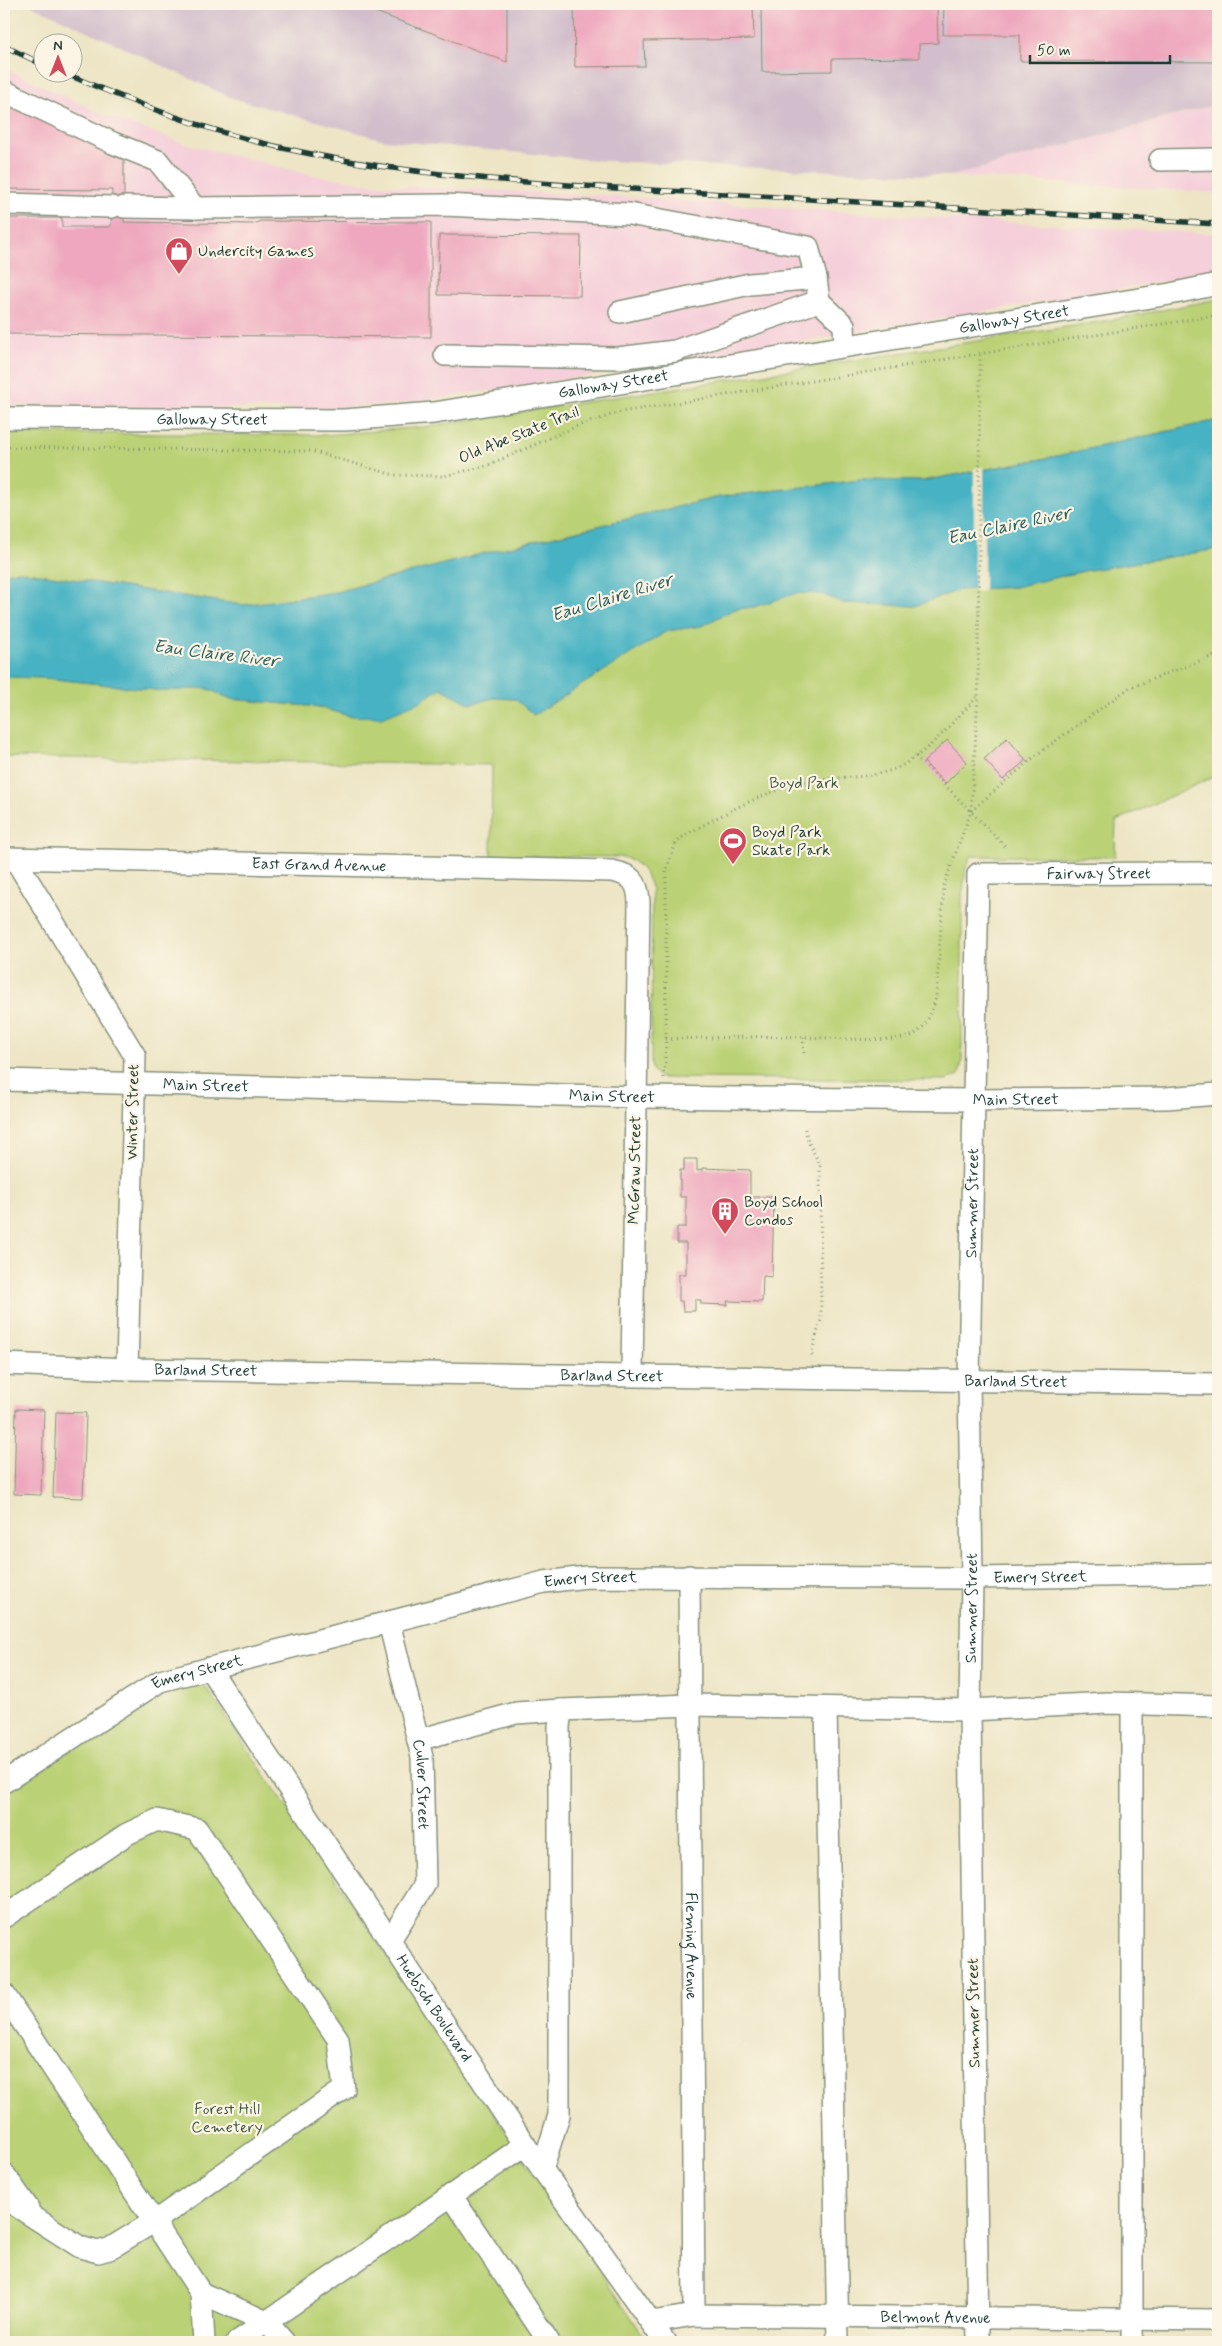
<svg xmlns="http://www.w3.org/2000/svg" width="1222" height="2346" viewBox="0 0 1222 2346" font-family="Mynerve,sans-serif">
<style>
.built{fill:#f5cfda}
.industrial{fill:#d1bdcb}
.green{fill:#bbd176;stroke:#6d8755}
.water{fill:#46b2c3;stroke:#32787c}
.pier{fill:#ede5c5}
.building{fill:#eea7be}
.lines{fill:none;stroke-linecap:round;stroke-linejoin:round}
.minor-casing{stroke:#86917c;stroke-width:24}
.path{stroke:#86917c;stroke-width:3;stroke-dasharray:1 4;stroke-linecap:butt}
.minor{stroke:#fff;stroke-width:21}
.rail-casing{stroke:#1f3d34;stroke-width:5.5}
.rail{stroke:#fcf5e5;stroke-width:4;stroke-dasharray:11;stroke-linecap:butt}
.labels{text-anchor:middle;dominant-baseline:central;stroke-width:4.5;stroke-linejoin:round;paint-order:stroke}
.poi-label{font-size:16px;fill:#1f3d34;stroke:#fcf5e5;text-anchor:start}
.street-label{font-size:16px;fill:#1f3d34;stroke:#fcf5e5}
.park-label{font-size:16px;fill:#3e5b41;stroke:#fcf5e5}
.water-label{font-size:18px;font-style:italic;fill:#2b605f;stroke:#fcf5e5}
</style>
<rect width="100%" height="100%" fill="#fcf5e5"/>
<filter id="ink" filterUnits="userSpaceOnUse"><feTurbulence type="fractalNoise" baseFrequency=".02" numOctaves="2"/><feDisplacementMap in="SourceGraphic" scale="10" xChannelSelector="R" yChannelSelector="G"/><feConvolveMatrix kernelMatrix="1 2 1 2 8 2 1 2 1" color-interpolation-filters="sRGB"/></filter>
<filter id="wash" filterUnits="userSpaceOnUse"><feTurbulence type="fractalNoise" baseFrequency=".0096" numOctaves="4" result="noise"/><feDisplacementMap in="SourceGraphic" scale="20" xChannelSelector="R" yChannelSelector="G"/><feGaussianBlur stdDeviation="1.12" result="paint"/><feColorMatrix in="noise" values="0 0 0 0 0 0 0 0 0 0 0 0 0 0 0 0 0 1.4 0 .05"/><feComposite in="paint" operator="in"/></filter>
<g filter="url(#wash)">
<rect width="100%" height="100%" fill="#ede5c5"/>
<!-- built -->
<g class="built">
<path d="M4,68L102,114L183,143L317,176L380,185L613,196L967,220L1218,234V269L1178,279L1050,301L621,371L399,404L321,409L4,406Z"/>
<path d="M1218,104V193L952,176L1213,106Z"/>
</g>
<!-- industrial -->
<path class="industrial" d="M29,4H1218V104L952,176L606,161L385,140L232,98Z"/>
<!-- green -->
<g class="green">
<path d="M1218,299V420L1052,457L922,481L860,480L719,497L493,551L336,592L243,605L19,571L4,573V433L325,435L424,427L1111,320Z"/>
<path d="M1218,549V775L1116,821L1115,857L971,856L966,867L962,897V1061L959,1075L946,1080L660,1078L652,1070L651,1062L652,890C647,874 640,861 622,857L491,856L492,765L4,757V677L45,678L165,691L206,688L231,699L320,707L349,716L419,702L441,688L471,704L493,698L515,699L534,715L667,631L701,626L735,609L754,607L797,592L821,594L844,603L915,606L959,590L1015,587L1084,571Z"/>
<path d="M196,1682L207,1689L648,2342H4V1795L163,1689Z"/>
</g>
<!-- water -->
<path class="water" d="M1218,420V549L1084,571L1015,587L959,590L915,606L843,603L821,594L797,593L754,607L735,609L701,626L667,631L534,715L515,699L493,698L471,704L441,688L419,702L382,717L349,716L320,707L231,699L206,688L165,691L45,678L4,677V573L19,571L243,605L336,592L493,551L719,497L861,480L922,481L1052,457Z"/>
<!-- pier -->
<path class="pier" d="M984,467V591L974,592V468Z"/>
<g id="blocks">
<!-- building -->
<g class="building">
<path d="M354,4H507V62L440,36Z"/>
<path d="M574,4H753L754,39L644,41L645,66L575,67Z"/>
<path d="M761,4H937L938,43L919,44V58L832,59V71L762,72Z"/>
<path d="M944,4H1218V62L1020,61V35H943Z"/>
<path d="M4,96L124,149V222L254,224L260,221L431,222V337L4,334V218H62V227H109L111,226L112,190L4,189Z"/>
<path d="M439,235L581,236L580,296L438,295Z"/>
<path d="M1007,738L1026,760L1003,780L984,759Z"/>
<path d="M947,740L967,762L945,784L924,762Z"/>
<path d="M684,1159H697V1171L702,1170V1168L750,1170V1197H774L772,1277L763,1276L762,1302L727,1301L728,1305L701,1304V1300H695V1311H683L682,1301H679V1274H686V1243H677V1227H686V1197H680V1170H684Z"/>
<path d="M16,1409L44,1410L41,1495L14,1494Z"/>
<path d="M56,1412L86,1413L83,1498L53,1497Z"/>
</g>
</g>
</g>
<g filter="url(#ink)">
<use href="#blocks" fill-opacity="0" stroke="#86917c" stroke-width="1"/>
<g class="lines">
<!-- minor casing -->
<g class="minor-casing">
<g id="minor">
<path d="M4,91L113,143L158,161L195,208L445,205L629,214L808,247L816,278L819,301L844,325L845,346"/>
<path d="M1160,160L1218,159"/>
<path d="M4,204L112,207"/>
<path d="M124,207L195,208"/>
<path d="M620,312L750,284L816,278"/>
<path d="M445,355L618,358L675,351L819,301"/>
<path id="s1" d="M4,418L344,420L434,413L1170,294L1218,284"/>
<path id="s2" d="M4,858L612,871C632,875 638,882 639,902L632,1374"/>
<path d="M15,859L135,1056L127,1369"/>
<path id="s3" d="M4,1080L637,1097L974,1100L1166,1098L1218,1094"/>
<path id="s4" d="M4,1364L127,1369L1218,1384"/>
<path id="s5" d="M689,1576L694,2315"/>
<path id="s6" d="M389,1622L422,1757L425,1884L390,1940"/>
<path id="s7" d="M209,1668L525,2145L665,2342"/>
<path d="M1132,1704V2342"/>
<path d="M826,1708L838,2342"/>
<path d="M418,1740L516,1713L561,1710"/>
<path id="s8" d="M4,1782L160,1681L544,1582L587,1577L972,1578L1218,1574"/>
<path d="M4,1917L127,1834L157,1820L197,1829L338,2039L344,2089L155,2221L109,2249L98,2252L80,2247L4,2198"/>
<path d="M4,1994L201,2293L204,2342"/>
<path d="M542,2170L559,2115V1727L561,1710L691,1705L970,1710L1108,1703L1218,1706"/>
<path d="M4,2174L28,2208"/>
<path d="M451,2195L549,2342"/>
<path d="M201,2293L267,2322L284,2342"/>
<path id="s9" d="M652,2322L694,2315L1218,2320"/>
<path d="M237,2342L525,2145"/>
<path id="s10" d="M978,2342L970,1710L972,1578L969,1380L978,874L1218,873"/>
</g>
</g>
<!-- path -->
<g class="path">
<path d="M4,447L311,451L394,475L444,476L486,466L577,426L621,412L1218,315"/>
<path d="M916,756L1006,847"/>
<path d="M971,811L1035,756L1129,688L1218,654"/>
<path d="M803,1037L804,1054"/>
<path d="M666,1039C712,1038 758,1036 803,1037C826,1037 897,1044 913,1035C927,1028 932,1011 936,997L944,885L971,811L978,697L980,355"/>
<path d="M664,1078L666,1039V870L676,843L685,835C722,815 759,794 800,783C833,774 869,782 901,766C930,750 954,721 977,697"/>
<path d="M805,1129L808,1141L820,1165L821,1320L812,1351V1359"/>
</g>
<!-- minor -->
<use href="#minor" class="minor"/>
<!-- rail casing -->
<g class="rail-casing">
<g id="rail">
<path d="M4,46L42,64"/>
<path d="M62,72C124,99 186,123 250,140C407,181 581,186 742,195C901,205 1059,214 1218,224"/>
</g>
</g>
<!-- rail -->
<use href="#rail" class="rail"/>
</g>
</g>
<!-- icons -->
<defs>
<g id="shop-pin" transform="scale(1.4375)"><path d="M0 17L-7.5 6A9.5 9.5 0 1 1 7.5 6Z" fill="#d1495b" stroke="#fcf5e5"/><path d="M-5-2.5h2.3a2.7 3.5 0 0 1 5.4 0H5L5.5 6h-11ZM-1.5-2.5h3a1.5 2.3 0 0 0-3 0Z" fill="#fff"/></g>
<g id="stadium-pin" transform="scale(1.4375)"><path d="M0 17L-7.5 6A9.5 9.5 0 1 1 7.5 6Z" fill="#d1495b" stroke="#fcf5e5"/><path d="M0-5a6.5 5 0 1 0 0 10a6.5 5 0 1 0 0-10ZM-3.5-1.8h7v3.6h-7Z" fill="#fff"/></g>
<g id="building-pin" transform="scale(1.4375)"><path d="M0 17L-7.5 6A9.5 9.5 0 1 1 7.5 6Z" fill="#d1495b" stroke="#fcf5e5"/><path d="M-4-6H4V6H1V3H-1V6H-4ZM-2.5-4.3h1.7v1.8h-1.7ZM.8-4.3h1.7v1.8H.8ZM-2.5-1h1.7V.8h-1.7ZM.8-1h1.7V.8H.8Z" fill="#fff"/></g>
</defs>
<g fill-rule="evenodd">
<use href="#shop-pin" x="179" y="251"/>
<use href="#stadium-pin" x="733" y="841"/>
<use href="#building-pin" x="725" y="1211"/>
</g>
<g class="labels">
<!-- poi labels -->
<g class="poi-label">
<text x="198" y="251">Undercity Games</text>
<text x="752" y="832">Boyd Park<tspan x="752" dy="18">Skate Park</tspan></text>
<text x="744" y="1202">Boyd School<tspan x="744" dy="18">Condos</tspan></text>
</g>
<!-- street labels -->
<g class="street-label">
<text stroke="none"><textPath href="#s1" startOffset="1018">Galloway Street</textPath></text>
<text stroke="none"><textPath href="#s1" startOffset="612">Galloway Street</textPath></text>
<text stroke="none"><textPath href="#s1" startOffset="208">Galloway Street</textPath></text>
<text transform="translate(519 435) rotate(-22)">Old Abe State Trail</text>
<text stroke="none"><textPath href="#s2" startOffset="315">East Grand Avenue</textPath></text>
<text stroke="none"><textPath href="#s10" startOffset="1589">Fairway Street</textPath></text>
<text stroke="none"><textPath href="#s3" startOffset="202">Main Street</textPath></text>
<text stroke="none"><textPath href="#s3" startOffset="608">Main Street</textPath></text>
<text stroke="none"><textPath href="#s3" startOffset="1012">Main Street</textPath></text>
<text transform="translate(133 1112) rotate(-89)">Winter Street</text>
<text transform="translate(635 1170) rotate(-89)">McGraw Street</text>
<text stroke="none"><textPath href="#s10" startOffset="1139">Summer Street</textPath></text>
<text stroke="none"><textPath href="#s4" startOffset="202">Barland Street</textPath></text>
<text stroke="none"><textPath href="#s4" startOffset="608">Barland Street</textPath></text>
<text stroke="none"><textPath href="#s4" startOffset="1012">Barland Street</textPath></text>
<text stroke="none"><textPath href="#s8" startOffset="1079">Emery Street</textPath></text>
<text stroke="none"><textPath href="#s8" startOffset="629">Emery Street</textPath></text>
<text stroke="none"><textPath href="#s10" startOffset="734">Summer Street</textPath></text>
<text stroke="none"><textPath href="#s8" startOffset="224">Emery Street</textPath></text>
<text stroke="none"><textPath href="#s6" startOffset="166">Culver Street</textPath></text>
<text stroke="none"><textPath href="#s5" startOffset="370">Fleming Avenue</textPath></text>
<text stroke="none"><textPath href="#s7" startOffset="408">Huebsch Boulevard</textPath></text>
<text transform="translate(974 2013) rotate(-91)">Summer Street</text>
<text stroke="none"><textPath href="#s9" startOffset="284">Belmont Avenue</textPath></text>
</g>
<!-- park labels -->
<g class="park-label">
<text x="804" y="783">Boyd Park</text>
<text x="227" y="2109">Forest Hill<tspan x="227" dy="18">Cemetery</tspan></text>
</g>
<!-- water labels -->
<g class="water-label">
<text transform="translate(1009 526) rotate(-12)">Eau Claire River</text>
<text transform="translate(612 598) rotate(-17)">Eau Claire River</text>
<text transform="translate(216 654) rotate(7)">Eau Claire River</text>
</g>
</g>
<!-- margin -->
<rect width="1222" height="2346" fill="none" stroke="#fcf5e5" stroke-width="20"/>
<!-- north arrow -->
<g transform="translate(58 58)"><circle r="24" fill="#fcf5e5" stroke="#a4ab9e"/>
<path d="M0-4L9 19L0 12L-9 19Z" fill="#d1495b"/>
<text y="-8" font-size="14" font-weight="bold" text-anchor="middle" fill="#1f3d34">N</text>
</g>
<!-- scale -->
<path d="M1030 55v8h140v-8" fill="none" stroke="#1f3d34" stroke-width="2.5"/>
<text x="1037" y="55" font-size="15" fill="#1f3d34" stroke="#fcf5e5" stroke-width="4" paint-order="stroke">50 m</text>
</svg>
